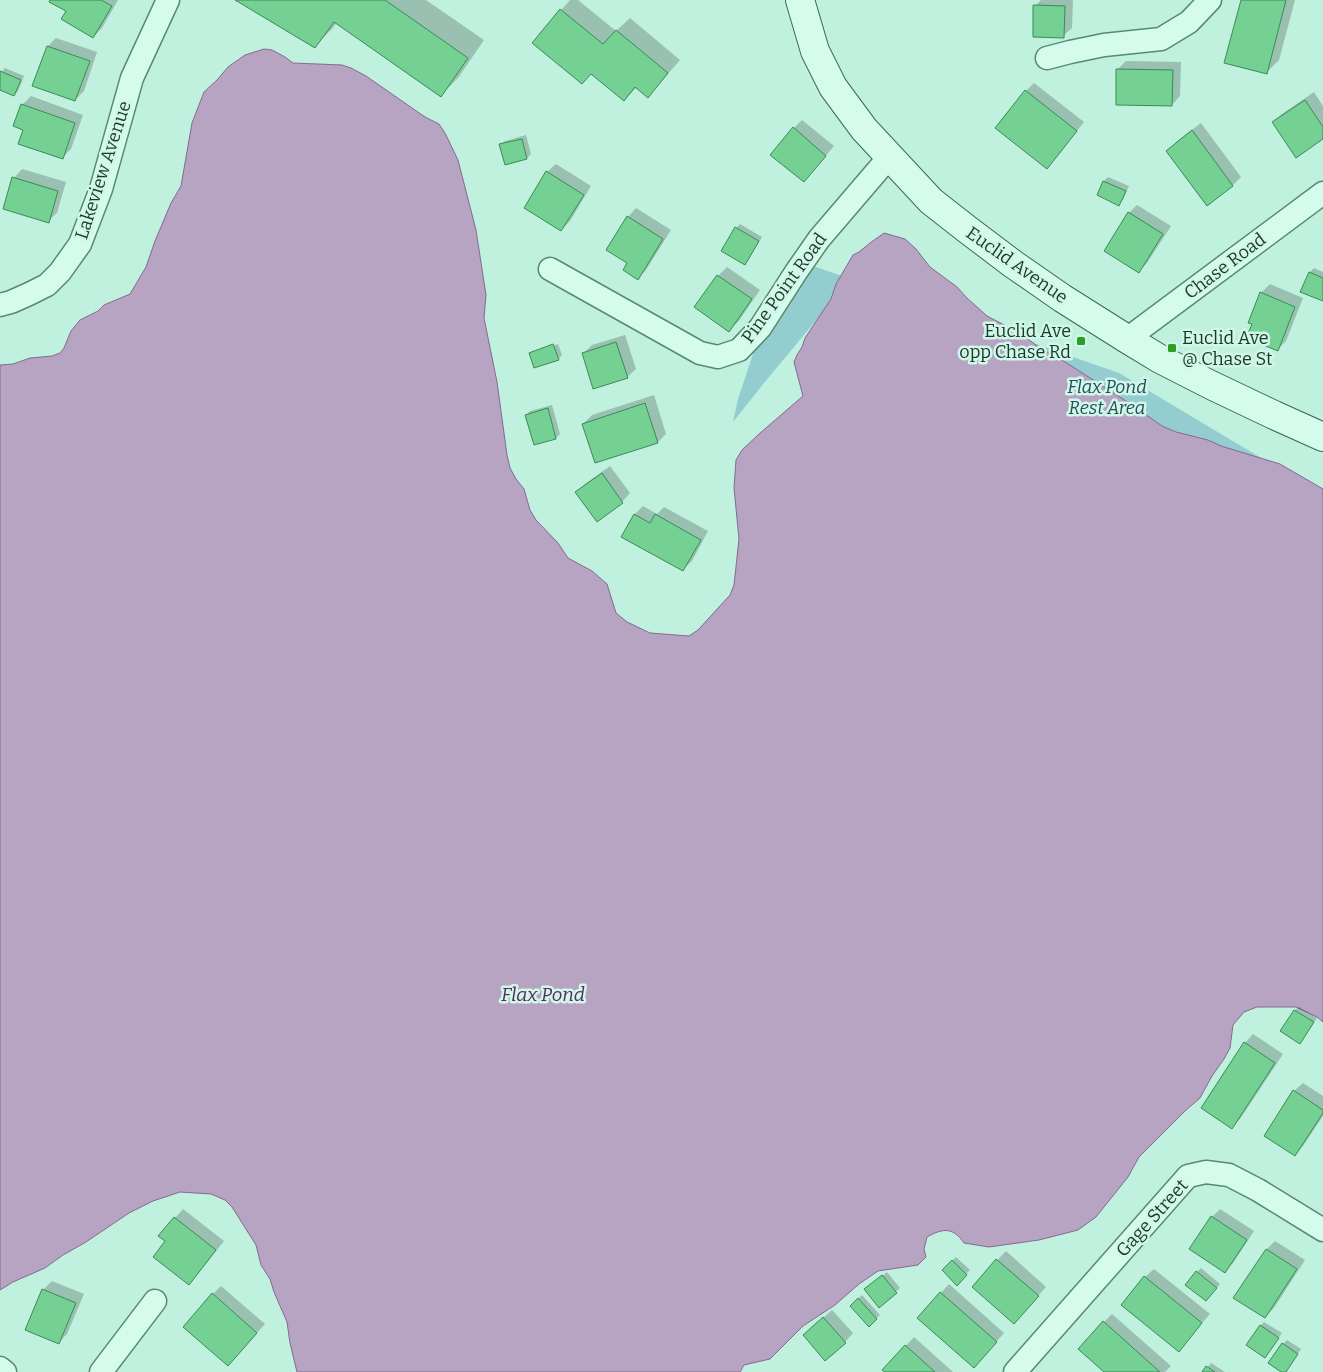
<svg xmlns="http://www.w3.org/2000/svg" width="1323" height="1372" viewBox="0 0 1323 1372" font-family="Bitter,serif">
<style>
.green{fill:#94cdcf}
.water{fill:#b7a3c2;stroke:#846a91}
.shadow{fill:#0003}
.building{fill:#74d193;stroke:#3b8b55}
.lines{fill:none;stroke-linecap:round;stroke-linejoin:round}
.street-casing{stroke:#578b6e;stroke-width:25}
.secondary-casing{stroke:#3a6c4f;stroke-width:30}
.street{stroke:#d4fbec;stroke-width:22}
.secondary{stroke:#d4fbec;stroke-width:28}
.poi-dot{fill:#2e9d23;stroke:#d0f7e9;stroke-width:2}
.labels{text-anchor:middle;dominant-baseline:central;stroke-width:5;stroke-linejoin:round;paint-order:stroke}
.street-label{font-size:18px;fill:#1c3928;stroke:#d0f7e9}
.poi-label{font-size:18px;fill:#1c3928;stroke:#d0f7e9;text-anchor:end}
.park-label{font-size:18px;font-style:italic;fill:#224e57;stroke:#d0f7e9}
.water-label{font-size:19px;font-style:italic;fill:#532b5a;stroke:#d0f7e9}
</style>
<rect width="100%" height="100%" fill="#c0f0de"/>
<!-- green -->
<path class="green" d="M799,261L1119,373L1323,495V555L848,282L764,383L733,422L738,399L769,306Z"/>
<!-- water -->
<path class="water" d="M264,49L272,50L285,57L293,63L342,65L351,68L366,76L425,117L439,124L445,133L458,160L476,230L486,295L484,318L497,382L507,455L510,468L516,479L524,489L530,510L536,520L558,543L568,558L592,571L607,584L616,613L627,622L650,633L689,636L698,630L730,595L734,585L739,539L734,488L736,460L742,450L759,434L803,396L794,362L797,355L802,347L805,338L831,299L836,284L853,255L859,252L870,243L884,233L905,239L916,249L930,267L957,287L967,298L987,316L1020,333L1040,348L1065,362L1123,399L1162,426L1176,432L1208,440L1221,446L1280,464L1323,489V1022L1317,1017L1296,1007H1257L1244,1012L1233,1025L1230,1048L1224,1059L1212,1076L1200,1098L1185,1111L1139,1157L1128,1177L1096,1217L1078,1230L1039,1240L989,1247L964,1243C953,1227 943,1228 927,1237L924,1249L926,1257L918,1265L878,1271L859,1284L835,1305L803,1326L770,1359L744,1365L740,1372H297L290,1343L287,1322L274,1292L270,1279L261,1265L256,1245L232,1207L225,1200L211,1194L180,1192L153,1201L129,1213L86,1242L63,1255L45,1268L13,1282L0,1290V365L13,364L30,358L52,356L60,353L64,348L71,331L80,320L98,311L104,305L130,294L146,267L155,241L171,203L181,186L192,123L204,92L217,80L228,67L245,55Z"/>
<!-- shadow -->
<g class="shadow">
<path d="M51,0H118L102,28L93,37L67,11Z"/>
<path d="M238,0H426L484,40L458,78L441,95L337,22L332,29L315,46Z"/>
<path d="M570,0H578L616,31L630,18L680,60L660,83L648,96L637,87L624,100L592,73L534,42Z"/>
<path d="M1041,0H1073L1072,28L1063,36L1035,6Z"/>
<path d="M1242,0H1295L1279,60L1266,73Z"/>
<path d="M56,38L97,52L84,91L75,100L48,46Z"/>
<path d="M1126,61L1181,62L1180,96L1172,105L1118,69Z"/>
<path d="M5,68L24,76L18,91L14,95L0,89V74Z"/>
<path d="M1034,83L1084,122L1056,158L1047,167L1026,91Z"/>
<path d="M1314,92L1323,106V138L1273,122L1282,114Z"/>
<path d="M31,96L83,115L71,149L62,158L25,130L22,105Z"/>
<path d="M802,120L834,146L804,181L794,128Z"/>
<path d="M1201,123L1241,177L1233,185L1207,204L1167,151L1176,142Z"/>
<path d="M526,135L531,154L527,158L501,145L505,141Z"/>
<path d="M556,164L591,186L570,221L561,230L547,172Z"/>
<path d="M22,169L66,182L57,213L48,221L14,178Z"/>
<path d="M1108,177L1129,186L1123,200L1119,204L1098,195L1104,181Z"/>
<path d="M1137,205L1171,226L1147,263L1139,271L1129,213Z"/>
<path d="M636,208L671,230L646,270L638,278L629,263L628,217Z"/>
<path d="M740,224L762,237L749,259L745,263L736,228Z"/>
<path d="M727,267L760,290L738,322L729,330L696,307L718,276Z"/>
<path d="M1314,268L1323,272V300L1310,272Z"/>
<path d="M1270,284L1303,298L1286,341L1278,349L1254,324L1261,293Z"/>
<path d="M625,335L636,369L627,377L583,354L592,345Z"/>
<path d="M558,344L562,355L558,359L530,353L533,350V353Z"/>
<path d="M654,395L666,434L658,442L583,424L592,415Z"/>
<path d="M552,405L560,434L556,438L534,444L526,415L530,411Z"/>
<path d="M610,466L630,493L622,502L577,492L585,484Z"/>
<path d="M643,506L657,514L664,507L708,531L692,561L683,569L623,536L635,514Z"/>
<path d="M1299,1007L1317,1018L1304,1038L1300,1042L1282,1031L1295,1010Z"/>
<path d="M1253,1034L1283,1054L1240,1119L1232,1127L1245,1043Z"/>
<path d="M1303,1083L1323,1096V1116L1303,1146L1295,1155L1294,1091Z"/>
<path d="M183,1209L224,1241L197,1275L189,1283L167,1241L175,1218Z"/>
<path d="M1220,1209L1254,1231L1233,1263L1225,1271L1212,1217Z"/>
<path d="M1275,1241L1305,1260L1274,1308L1265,1317L1235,1297L1267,1249Z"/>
<path d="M1006,1251L1046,1287L1022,1314L973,1286Z"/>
<path d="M956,1257L970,1270L957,1284L943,1270Z"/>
<path d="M1201,1268L1220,1284L1210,1296L1197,1272Z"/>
<path d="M1154,1269L1210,1314L1179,1350L1145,1277Z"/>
<path d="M887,1272L900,1288L879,1306L870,1286Z"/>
<path d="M52,1281L84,1294L67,1334L59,1342L43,1290Z"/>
<path d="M949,1284L1004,1333L982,1358L919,1317Z"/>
<path d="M221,1286L265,1324L228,1365L213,1294Z"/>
<path d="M862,1295L880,1315L869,1325L851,1306Z"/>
<path d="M832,1310L853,1333L845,1342L813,1327Z"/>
<path d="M1112,1314L1171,1366L1165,1372H1106L1104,1322Z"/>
<path d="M1264,1322L1282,1333L1265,1357L1261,1325Z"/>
<path d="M914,1337L953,1372H887L884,1370Z"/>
<path d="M1287,1340L1301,1349L1288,1369L1285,1372H1283V1344Z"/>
<path d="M1211,1363L1225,1372H1204Z"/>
</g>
<!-- building -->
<g class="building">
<path d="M50,0H101L112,6L93,38L61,19L66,11L49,2Z"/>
<path d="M235,0H385L468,58L441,97L334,22L315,48Z"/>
<path d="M1241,0H1286L1267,74L1224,63Z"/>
<path d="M1033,5L1065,6L1064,38L1033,37Z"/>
<path d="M560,9L603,44L616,30L668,73L648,98L635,87L624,101L591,74L582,84L532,43Z"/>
<path d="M47,46L90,61L75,101L32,86Z"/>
<path d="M1116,69L1173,70L1172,106L1116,105Z"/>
<path d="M0,71L21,80L14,96L0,90Z"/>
<path d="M1025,90L1077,131L1047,169L995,128Z"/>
<path d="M1305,100L1323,127V139L1296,158L1272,122Z"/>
<path d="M21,104L75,123L63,159L18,144L23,130L13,126Z"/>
<path d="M793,127L826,156L804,182L770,155Z"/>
<path d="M1192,130L1233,186L1207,206L1166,151Z"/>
<path d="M522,139L527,159L505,165L499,144Z"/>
<path d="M546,171L584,195L561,231L524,208Z"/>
<path d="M12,177L58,191L49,223L3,209Z"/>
<path d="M1103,181L1126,191L1119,206L1097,195Z"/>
<path d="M1128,212L1163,234L1139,273L1104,251Z"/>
<path d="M627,216L663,239L638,280L623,270L627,263L606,250Z"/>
<path d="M735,227L759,241L745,265L721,251Z"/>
<path d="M1309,272L1323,278V301L1300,292Z"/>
<path d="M717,275L752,299L729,332L694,307Z"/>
<path d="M1260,292L1295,307L1278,351L1246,338L1252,324L1248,323Z"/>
<path d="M616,342L628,378L593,389L582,353Z"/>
<path d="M553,344L559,360L534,368L529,353Z"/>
<path d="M645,403L658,443L595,463L582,424Z"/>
<path d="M548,408L556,439L534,445L525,415Z"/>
<path d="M602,473L623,503L597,522L575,492Z"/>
<path d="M634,514L650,523L655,514L701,540L683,571L621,537Z"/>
<path d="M1294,1010L1314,1022L1300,1044L1280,1031Z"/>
<path d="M1244,1042L1275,1063L1232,1129L1201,1108Z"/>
<path d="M1293,1090L1323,1110V1113L1295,1156L1264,1136Z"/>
<path d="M1211,1216L1247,1240L1225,1273L1189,1249Z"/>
<path d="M174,1217L216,1250L189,1285L153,1257L165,1241L158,1236Z"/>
<path d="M1266,1249L1297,1269L1265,1318L1233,1298Z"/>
<path d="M996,1259L1039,1296L1014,1324L972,1287Z"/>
<path d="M952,1260L967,1275L957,1286L942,1270Z"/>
<path d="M1196,1271L1217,1288L1206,1301L1185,1285Z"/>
<path d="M882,1275L897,1293L879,1308L864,1289Z"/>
<path d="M1144,1276L1202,1323L1179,1352L1121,1305Z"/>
<path d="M42,1289L76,1303L59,1344L25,1330Z"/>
<path d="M940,1292L997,1342L974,1368L917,1318Z"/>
<path d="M212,1293L257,1333L228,1366L183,1327Z"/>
<path d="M858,1298L877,1319L869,1327L850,1306Z"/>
<path d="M823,1317L846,1343L825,1361L803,1335Z"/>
<path d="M1103,1321L1160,1372H1104L1078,1349Z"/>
<path d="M1260,1325L1279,1338L1265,1358L1246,1345Z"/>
<path d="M1282,1343L1298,1354L1286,1372H1281L1268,1363Z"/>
<path d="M905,1345L935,1372H885L882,1370Z"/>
<path d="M1206,1366L1215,1372H1202Z"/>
</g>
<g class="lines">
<!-- street casing -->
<g class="street-casing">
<g id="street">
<path d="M1047,58L1070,52L1104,45L1161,39L1189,22L1210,0"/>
<path d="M550,269L700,353L718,357L739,350L760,328L796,272L819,239L890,156"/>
<path d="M0,305L11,302L29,294L47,285L60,272L80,244L101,189L132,78L168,0"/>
<path d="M1127,339L1323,193"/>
<path d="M0,1368L5,1372"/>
<path d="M101,1372L155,1301"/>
<path d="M1015,1372L1188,1176L1206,1172L1229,1175L1258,1190L1323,1230"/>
</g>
</g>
<!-- secondary casing -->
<g class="secondary-casing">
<path id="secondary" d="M800,0L815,51L833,87L864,129L931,201L968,230L1013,264L1062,298L1127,339L1160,359L1211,385L1274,415L1323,437"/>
</g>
<!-- street -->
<use href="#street" class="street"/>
<!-- secondary -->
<use href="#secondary" class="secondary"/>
</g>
<!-- markers -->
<g class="poi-dot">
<rect x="1076" y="336" width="10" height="10" rx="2.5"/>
<rect x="1167" y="343" width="10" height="10" rx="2.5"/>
</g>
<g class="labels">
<!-- street labels -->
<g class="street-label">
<text transform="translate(103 170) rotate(-72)">Lakeview Avenue</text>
<text transform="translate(1017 265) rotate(35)">Euclid Avenue</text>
<text transform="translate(1225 266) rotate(-37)">Chase Road</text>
<text transform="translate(784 288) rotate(-54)">Pine Point Road</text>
<text transform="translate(1152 1218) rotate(-48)">Gage Street</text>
</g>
<!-- poi labels -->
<g class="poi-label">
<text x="1071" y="331">Euclid Ave<tspan x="1071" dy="21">opp Chase Rd</tspan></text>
<text x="1182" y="338" text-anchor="start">Euclid Ave<tspan x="1182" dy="21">@ Chase St</tspan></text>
</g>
<!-- park labels -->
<g class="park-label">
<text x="1107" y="387">Flax Pond<tspan x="1107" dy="21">Rest Area</tspan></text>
</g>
<!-- water labels -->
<g class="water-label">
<text x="543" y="994">Flax Pond</text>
</g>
</g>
</svg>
